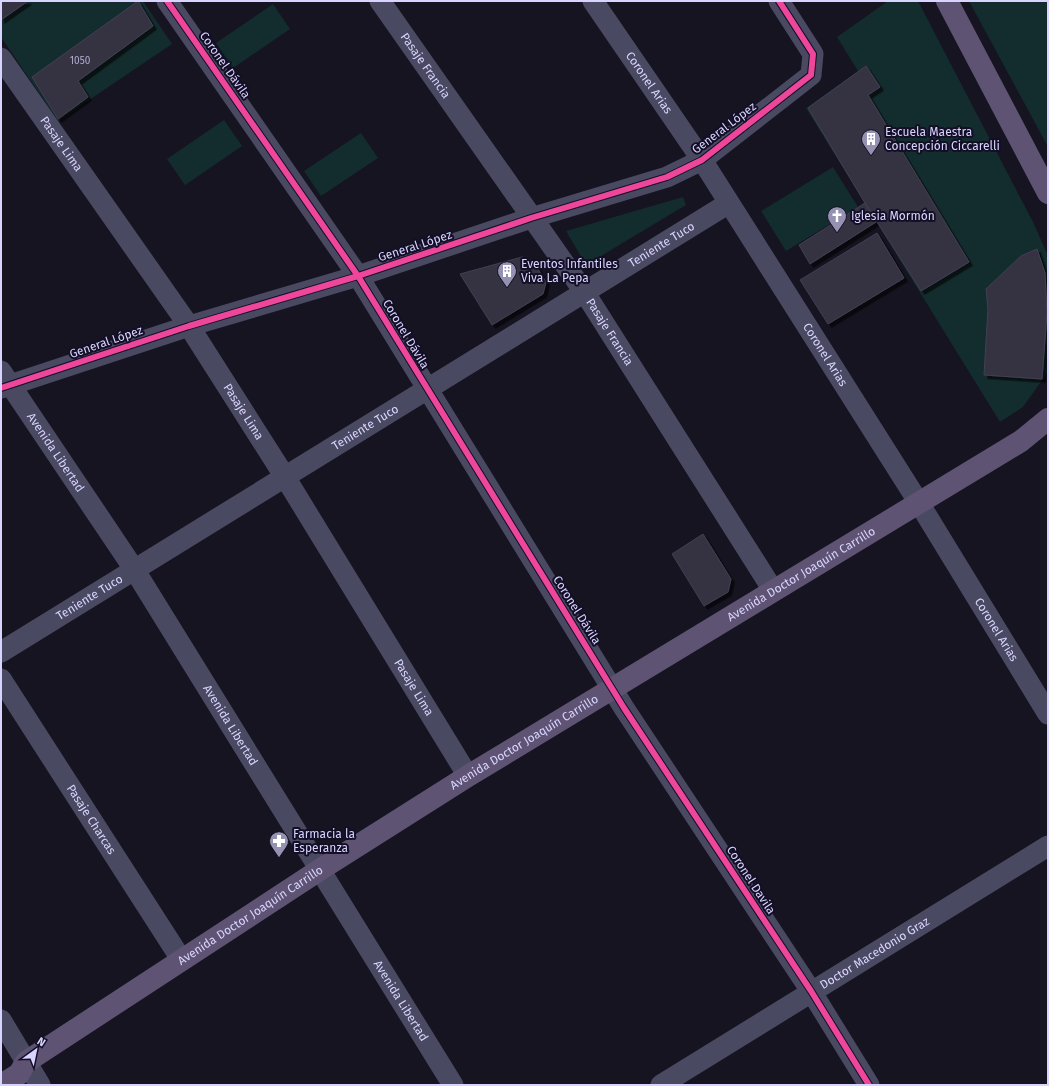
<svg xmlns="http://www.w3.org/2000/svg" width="1049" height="1086" viewBox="0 0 1049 1086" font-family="'Fira Sans',sans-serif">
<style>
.green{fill:#132c2d}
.building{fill:#343243;stroke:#433f54;filter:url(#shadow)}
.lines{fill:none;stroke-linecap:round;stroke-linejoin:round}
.minor{stroke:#4a4962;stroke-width:21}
.major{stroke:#5e5373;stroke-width:22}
.cycleway-casing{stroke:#130f26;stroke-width:8}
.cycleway{stroke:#ed469a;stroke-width:6}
.labels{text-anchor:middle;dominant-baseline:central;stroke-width:4;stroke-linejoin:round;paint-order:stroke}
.number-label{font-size:10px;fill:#b0acd0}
.street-label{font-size:12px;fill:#d9d4ff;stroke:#130f26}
.poi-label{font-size:12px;fill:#d9d4ff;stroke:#130f26;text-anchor:start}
</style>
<defs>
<filter id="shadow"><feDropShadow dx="3.5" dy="3.5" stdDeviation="0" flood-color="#0009"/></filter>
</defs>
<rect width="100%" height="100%" fill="#161421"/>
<!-- green -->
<g class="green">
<path d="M1,1H143L172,44L58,121L1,37Z"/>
<path d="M888,1H918L1034,224L1048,256V372L1023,407L1000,422L806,108L858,71L837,37Z"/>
<path d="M969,1H1048V147Z"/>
<path d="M273,4L290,29L233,68L216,43Z"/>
<path d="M224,120L242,146L185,185L167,159Z"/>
<path d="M361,133L378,158L321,196L304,171Z"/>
<path d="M833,167L858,207L786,251L761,211Z"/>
<path d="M683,197L686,205L586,265L566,231Z"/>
</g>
<!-- building -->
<g class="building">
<path d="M1,1H28L1,20Z"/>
<path d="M138,1L153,26L78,81L88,97L58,119L32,77Z"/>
<path d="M866,66L880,87L868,95L969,262L921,291L865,203L808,108Z"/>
<path d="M865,203L876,222L810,264L799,245Z"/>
<path d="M877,233L904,278L828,324L800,280Z"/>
<path d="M1037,249L1045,273L1047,313L1042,379L984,375L988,309L986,289L1021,256Z"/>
<path d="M522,257L533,261L546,282L543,294L492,325L460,274Z"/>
<path d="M703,534L731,579L728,592L704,606L672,554Z"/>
</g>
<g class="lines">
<!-- minor -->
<g class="minor">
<path d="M167,1L358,276L624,708L811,991L869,1085"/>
<path id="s1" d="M380,1L585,293L773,590"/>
<path id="s2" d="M593,1L702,160L919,503L1048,714"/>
<path id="s3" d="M1,58L189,326L285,477L468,776"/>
<path id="s4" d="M1,371L134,569L453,1085"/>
<path d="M1,388L189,326L358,276L531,218L667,177L702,160L811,75L813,54L779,1"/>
<path id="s5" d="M1,652L729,203"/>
<path id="s6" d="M1,679L181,959"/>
<path d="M1,1020L40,1085"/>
<path id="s7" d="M661,1085L1048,846"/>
</g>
<!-- major -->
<g class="major">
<path d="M947,1L1048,193"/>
<path id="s8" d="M1,1085L19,1074L26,1062L321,869L468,776L1021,441L1048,419"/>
</g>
<!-- cycleway casing -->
<g class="cycleway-casing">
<g id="cycleway">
<path d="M167,1L358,276L624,708L811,991L869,1085"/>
<path d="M1,388L189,326L358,276L531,218L667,177L702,160L811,75L813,54L779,1"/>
</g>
</g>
<!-- cycleway -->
<use href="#cycleway" class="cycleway"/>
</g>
<!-- icons -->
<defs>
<g id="building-pin" transform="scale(1)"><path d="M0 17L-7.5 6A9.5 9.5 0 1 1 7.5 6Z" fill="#9591b1" stroke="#130f26"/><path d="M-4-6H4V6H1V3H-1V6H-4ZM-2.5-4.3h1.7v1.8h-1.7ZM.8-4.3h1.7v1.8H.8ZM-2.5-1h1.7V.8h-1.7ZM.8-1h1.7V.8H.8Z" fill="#fff"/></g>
<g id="church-pin" transform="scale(1)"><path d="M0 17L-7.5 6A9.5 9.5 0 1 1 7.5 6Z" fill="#9591b1" stroke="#130f26"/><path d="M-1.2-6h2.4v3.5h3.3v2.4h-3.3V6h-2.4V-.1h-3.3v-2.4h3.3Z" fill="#fff"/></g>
<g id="pharmacy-pin" transform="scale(1)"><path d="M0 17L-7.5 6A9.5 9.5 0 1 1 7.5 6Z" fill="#9591b1" stroke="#130f26"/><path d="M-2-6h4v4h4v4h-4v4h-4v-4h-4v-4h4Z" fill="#fff"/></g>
</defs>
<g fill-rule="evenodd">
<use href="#building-pin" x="871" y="139"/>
<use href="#church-pin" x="837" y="216"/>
<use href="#building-pin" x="507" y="271"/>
<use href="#pharmacy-pin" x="279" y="841"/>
</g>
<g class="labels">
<!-- number labels -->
<g class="number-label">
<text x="80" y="61">1050</text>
</g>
<!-- street labels -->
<g class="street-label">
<text transform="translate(225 65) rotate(55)">Coronel Dávila</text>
<text stroke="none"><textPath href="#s1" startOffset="79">Pasaje Francia</textPath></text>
<text stroke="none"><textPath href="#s2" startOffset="99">Coronel Arias</textPath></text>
<text transform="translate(724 128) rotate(-37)">General López</text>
<text stroke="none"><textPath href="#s3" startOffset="105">Pasaje Lima</textPath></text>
<text stroke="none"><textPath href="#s5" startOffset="776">Teniente Tuco</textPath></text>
<text transform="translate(415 246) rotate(-18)">General López</text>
<text stroke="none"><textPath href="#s1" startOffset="403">Pasaje Francia</textPath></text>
<text transform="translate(406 334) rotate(59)">Coronel Dávila</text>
<text transform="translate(106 342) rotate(-19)">General López</text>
<text stroke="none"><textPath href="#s2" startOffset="423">Coronel Arias</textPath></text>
<text stroke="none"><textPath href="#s3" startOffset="429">Pasaje Lima</textPath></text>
<text stroke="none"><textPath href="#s5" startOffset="428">Teniente Tuco</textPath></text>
<text stroke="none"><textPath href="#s4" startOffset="98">Avenida Libertad</textPath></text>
<text stroke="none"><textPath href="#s8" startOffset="951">Avenida Doctor Joaquín Carrillo</textPath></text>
<text stroke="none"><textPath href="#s5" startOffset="104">Teniente Tuco</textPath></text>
<text transform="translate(577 610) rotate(58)">Coronel Dávila</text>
<text stroke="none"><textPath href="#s2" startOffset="747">Coronel Arias</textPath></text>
<text stroke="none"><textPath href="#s3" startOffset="753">Pasaje Lima</textPath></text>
<text stroke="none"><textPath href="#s4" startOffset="422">Avenida Libertad</textPath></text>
<text stroke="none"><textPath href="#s8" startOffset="627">Avenida Doctor Joaquín Carrillo</textPath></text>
<text stroke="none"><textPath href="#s6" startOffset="167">Pasaje Charcas</textPath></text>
<text transform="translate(751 880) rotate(57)">Coronel Davila</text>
<text stroke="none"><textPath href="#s8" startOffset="303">Avenida Doctor Joaquín Carrillo</textPath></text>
<text stroke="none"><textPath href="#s7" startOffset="251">Doctor Macedonio Graz</textPath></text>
<text stroke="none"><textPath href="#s4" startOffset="746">Avenida Libertad</textPath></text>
</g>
<!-- poi labels -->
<g class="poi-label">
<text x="885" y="132">Escuela Maestra<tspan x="885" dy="14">Concepción Ciccarelli</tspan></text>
<text x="851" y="216">Iglesia Mormón</text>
<text x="521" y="264">Eventos Infantiles<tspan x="521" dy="14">Viva La Pepa</tspan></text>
<text x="293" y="834">Farmacia la<tspan x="293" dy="14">Esperanza</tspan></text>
</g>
</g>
<!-- border -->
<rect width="1049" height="1086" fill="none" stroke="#d9d4ff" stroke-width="4"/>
<!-- north arrow -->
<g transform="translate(36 1050) rotate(33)" stroke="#130f26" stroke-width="3" paint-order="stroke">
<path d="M0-3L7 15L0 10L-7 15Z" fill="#d9d4ff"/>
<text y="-6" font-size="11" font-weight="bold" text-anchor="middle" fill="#d9d4ff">N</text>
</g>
</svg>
